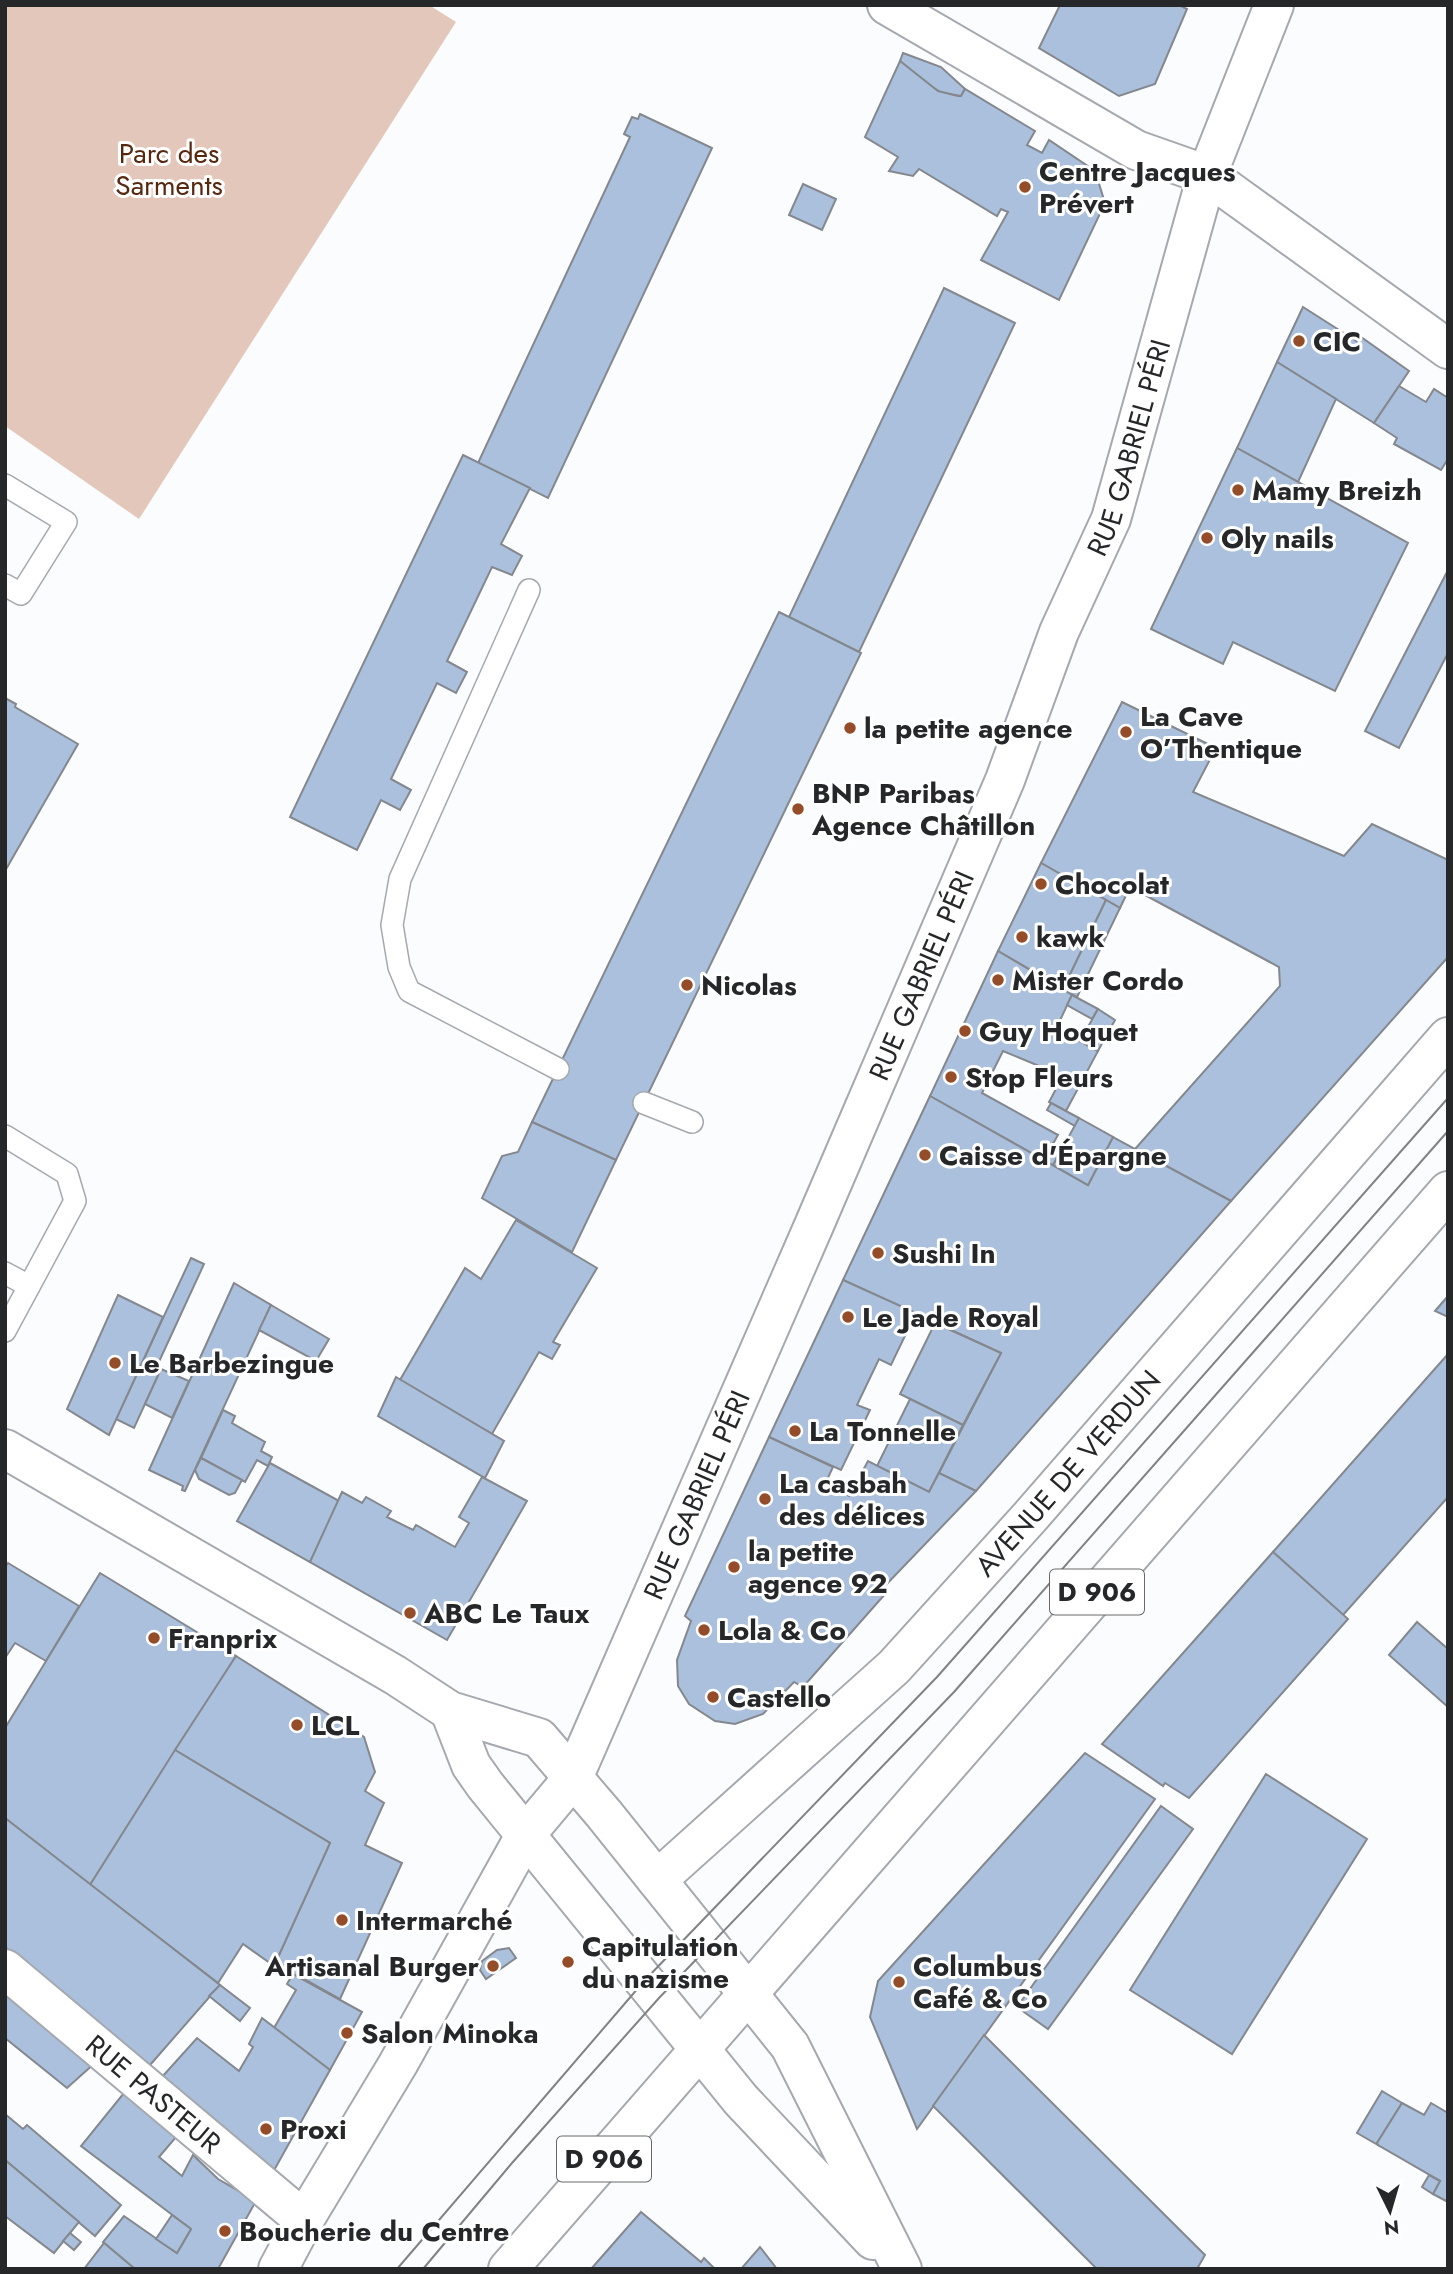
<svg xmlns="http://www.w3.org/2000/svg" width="1453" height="2274" viewBox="0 0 1453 2274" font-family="Jost,sans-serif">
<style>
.green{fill:#e3c7ba}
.building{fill:#abc0dc;stroke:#84888e;stroke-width:2}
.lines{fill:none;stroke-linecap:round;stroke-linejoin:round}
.service-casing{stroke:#a5a9af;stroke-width:24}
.minor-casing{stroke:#a5a9af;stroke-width:42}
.tertiary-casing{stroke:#a5a9af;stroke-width:42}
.secondary-casing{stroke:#a5a9af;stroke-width:42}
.primary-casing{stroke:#a5a9af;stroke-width:42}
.service{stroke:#fff;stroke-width:21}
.minor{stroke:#fff;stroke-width:38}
.tertiary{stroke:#fff;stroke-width:38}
.secondary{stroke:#fff;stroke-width:38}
.primary{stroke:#fff;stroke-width:38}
.tram{stroke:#808284;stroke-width:2}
.poi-dot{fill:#954d29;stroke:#fff;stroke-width:2.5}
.labels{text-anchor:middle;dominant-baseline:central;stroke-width:6;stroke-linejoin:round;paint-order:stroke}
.shield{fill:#fff;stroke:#666869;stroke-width:2}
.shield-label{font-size:26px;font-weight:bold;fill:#252729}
.park-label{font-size:28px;fill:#562810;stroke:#fff}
.poi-label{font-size:28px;font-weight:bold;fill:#252729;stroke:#fff;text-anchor:start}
.street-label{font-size:28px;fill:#252729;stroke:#fff}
</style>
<rect width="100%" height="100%" fill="#fafcfe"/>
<!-- green -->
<path class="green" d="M5,5H429L456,22L139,519L5,426Z"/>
<!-- building -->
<g class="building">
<path d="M1060,5H1179L1187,9L1155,84L1119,96L1039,48Z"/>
<path d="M903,53L941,67L965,89L961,96L942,93L927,84L900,61Z"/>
<path d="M900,61L938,91L958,96H961L965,89L1035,131L1027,145L1042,153L1049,140L1095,171L1105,203L1059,300L981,260L1008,212L1001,209L997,216L919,169L913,176L889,171L898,157L865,137Z"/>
<path d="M640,114L712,148L548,498L478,463L630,137L624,134L632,117L638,119Z"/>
<path d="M803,184L836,199L822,230L789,215Z"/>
<path d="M944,288L1015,323L859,652L789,617Z"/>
<path d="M1303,307L1358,342L1361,337L1409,371L1374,423L1277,362Z"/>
<path d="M1277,362L1336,399L1298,482L1237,448Z"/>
<path d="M1399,386L1426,402L1434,389L1448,398V459L1441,470L1394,444L1397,438L1374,423Z"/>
<path d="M1237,448L1408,543L1335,691L1233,642L1223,664L1151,629Z"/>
<path d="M463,455L530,488L501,544L522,556L512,575L492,567L447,661L467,672L456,693L437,683L391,779L411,790L400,810L381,800L357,850L290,817Z"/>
<path d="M1448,570V653L1399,748L1365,731Z"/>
<path d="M779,612L861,653L616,1160L532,1122Z"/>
<path d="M5,698L16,704L15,707L78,744L5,871Z"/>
<path d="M1122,702L1216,748L1193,792L1344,856L1372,824L1448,860V957L1231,1201L1135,1149L1280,986L1279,967L1130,887L1120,908L1041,863Z"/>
<path d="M1041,863L1106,900L1063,989L998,951Z"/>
<path d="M1106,900L1120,908L1077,997L1063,989Z"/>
<path d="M998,951L1072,995L1054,1033L1063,1032L1098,1051L1066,1111L1049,1102L1063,1076L1003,1051L982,1093L1058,1135L1044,1160L930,1096Z"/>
<path d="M1072,995L1098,1009L1092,1019L1067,1005Z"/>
<path d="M1098,1009L1115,1020L1098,1051L1080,1041Z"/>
<path d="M930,1096L1088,1185L1113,1137L1231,1201L976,1491L939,1473L1001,1353L843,1280Z"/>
<path d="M1051,1103L1079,1118L1075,1126L1047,1110Z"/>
<path d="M1079,1118L1113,1137L1088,1185L1053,1165Z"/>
<path d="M532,1122L616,1160L572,1252L482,1198L502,1156L518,1152Z"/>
<path d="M1053,1143L1062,1148L1053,1165L1044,1160Z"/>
<path d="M516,1220L597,1268L553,1342L560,1345L552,1359L539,1352L492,1434L400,1380L465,1268L481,1279Z"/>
<path d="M191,1258L204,1264L157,1366L161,1369L134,1428L116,1419Z"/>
<path d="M843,1280L916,1313L891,1365L879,1359L857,1405L870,1410L841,1470L769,1437Z"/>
<path d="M234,1283L271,1305L185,1491L182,1490L183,1486L149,1470Z"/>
<path d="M118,1295L163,1317L109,1435L67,1409Z"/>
<path d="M1448,1296V1317L1435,1311Z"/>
<path d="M271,1305L329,1339L316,1361L259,1330Z"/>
<path d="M935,1323L1001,1353L963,1425L900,1394Z"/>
<path d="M1448,1354V1497L1343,1615L1273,1552Z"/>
<path d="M161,1369L189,1381L172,1418L145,1404Z"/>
<path d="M396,1377L504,1441L485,1478L378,1416Z"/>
<path d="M910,1399L963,1425L929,1492L877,1466Z"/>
<path d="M223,1410L235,1416L232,1423L265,1442L261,1451L272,1457L268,1466L257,1460L245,1482L201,1458Z"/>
<path d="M769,1437L833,1467L825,1484L849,1496L868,1461L929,1492L939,1473L976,1491L882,1589L886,1593L803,1687L794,1682L763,1714L735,1724L715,1721L689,1704L678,1686L677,1660L691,1621L685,1616Z"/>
<path d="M201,1458L242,1480L235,1493L229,1495L199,1479L195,1470Z"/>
<path d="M270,1463L339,1501L310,1562L237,1521Z"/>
<path d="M482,1477L527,1501L447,1640L310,1562L342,1492L362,1503L366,1497L391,1511L387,1517L413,1530L416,1525L455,1547L469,1523L459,1517Z"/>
<path d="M1273,1552L1348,1619L1189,1798L1165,1783L1163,1786L1102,1744Z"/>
<path d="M8,1563L79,1606L46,1661L15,1643L5,1658V1567Z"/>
<path d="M100,1573L236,1656L90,1885L5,1818V1728Z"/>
<path d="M1417,1622L1448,1649V1707L1389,1655Z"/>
<path d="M236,1656L364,1737L375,1772L365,1791L384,1803L365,1845L402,1863L340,1999L304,1979L303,1981L293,1974L291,1978L274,1966L330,1843L175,1750Z"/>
<path d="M175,1750L330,1843L274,1966L243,1944L218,1983L90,1885Z"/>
<path d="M1085,1753L1155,1799L917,2129L870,2017L878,1981Z"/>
<path d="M1266,1774L1367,1839L1232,2054L1130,1990Z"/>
<path d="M1161,1806L1193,1829L1048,2029L1017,2007Z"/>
<path d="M5,1818L220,1985L150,2065L5,1947Z"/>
<path d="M509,1948L516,1958L486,1979L480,1970L482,1961L497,1950Z"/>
<path d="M293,1974L362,2012L330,2070L274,2028L296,1990L287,1984Z"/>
<path d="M220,1985L250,2008L240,2021L209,1996Z"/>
<path d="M5,1987L96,2062L67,2088L5,2038Z"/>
<path d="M262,2018L330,2070L272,2174L162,2077L197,2038L239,2071L253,2047L249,2044Z"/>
<path d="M984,2035L1205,2255L1197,2269H1093L1095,2267L933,2106Z"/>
<path d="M1382,2091L1402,2103L1377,2143L1378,2145L1357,2133Z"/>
<path d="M124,2093L177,2136L159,2157L182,2176L193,2155L218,2179L256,2201L218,2269H135L103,2242L124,2216L177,2253L191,2229L81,2146Z"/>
<path d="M1402,2103L1424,2115L1431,2103L1448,2113V2202L1433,2194L1440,2181L1378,2145L1377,2143Z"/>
<path d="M5,2114L23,2129L27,2125L121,2205L95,2236L5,2160Z"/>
<path d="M5,2160L79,2222L54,2253L5,2216Z"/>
<path d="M1429,2175L1440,2181L1433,2194L1422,2187Z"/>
<path d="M641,2212L701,2262L704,2258L713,2267L711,2269H591Z"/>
<path d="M172,2215L191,2229L177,2253L156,2239Z"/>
<path d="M70,2233L81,2242L74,2250L63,2241Z"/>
<path d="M104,2243L135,2269H84Z"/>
<path d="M760,2247L777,2269H741Z"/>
</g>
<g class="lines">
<!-- service casing -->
<g class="service-casing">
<g id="service">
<path d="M5,485L66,522L21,594L5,585"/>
<path d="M529,590L400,879L392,925L399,967L409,991L558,1069"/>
<path d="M644,1103L692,1122"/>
<path d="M5,1136L67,1174L75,1201L5,1331"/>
<path d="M5,1273L29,1286"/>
</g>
</g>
<!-- minor casing -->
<g class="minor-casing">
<g id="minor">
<path d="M887,5L1136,150L1207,175L1448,349"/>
<path id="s1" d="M657,1880L894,1667L1029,1518L1448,1037"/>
<path id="s2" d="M5,1969L304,2220"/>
<path d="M278,2269L304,2220L398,2064L526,1834"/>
</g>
</g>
<!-- tertiary casing -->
<g class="tertiary-casing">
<g id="tertiary">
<path id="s3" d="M526,1834L573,1778L815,1223L1005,780L1059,632L1111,519L1207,175L1274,5"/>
</g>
</g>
<!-- secondary casing -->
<g class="secondary-casing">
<g id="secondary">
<path d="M5,1449L395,1675L450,1711L539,1738L604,1814L790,2046L902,2269"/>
<path d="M450,1711L471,1765L485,1785L741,2100L873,2240"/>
</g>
</g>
<!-- primary casing -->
<g class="primary-casing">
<path id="primary" d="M508,2269L1448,1191"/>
</g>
<!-- service -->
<use href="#service" class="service"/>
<!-- minor -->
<use href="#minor" class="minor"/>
<!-- tertiary -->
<use href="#tertiary" class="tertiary"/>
<!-- secondary -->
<use href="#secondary" class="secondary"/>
<!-- primary -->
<use href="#primary" class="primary"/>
<!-- tram -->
<g class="tram">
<path d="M397,2269L645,1980L937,1677L1448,1098"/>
<path d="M423,2269L512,2163L659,1998L954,1692L1448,1131"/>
</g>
</g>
<!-- markers -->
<g class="poi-dot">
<circle cx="1025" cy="187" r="7"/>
<circle cx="1299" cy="341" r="7"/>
<circle cx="1238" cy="490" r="7"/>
<circle cx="1207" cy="538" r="7"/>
<circle cx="850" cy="728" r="7"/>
<circle cx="1126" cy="732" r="7"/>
<circle cx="798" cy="809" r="7"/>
<circle cx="1041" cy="884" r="7"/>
<circle cx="1022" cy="937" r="7"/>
<circle cx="998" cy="980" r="7"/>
<circle cx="687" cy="985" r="7"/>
<circle cx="965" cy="1031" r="7"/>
<circle cx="951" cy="1077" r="7"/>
<circle cx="925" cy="1155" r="7"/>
<circle cx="878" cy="1253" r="7"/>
<circle cx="848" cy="1317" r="7"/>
<circle cx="115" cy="1363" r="7"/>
<circle cx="795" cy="1431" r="7"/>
<circle cx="765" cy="1499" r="7"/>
<circle cx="734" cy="1567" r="7"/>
<circle cx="410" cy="1613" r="7"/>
<circle cx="704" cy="1630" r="7"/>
<circle cx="154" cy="1638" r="7"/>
<circle cx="713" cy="1697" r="7"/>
<circle cx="297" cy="1725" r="7"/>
<circle cx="342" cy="1920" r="7"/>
<circle cx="568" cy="1962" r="7"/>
<circle cx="493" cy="1966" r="7"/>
<circle cx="899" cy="1982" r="7"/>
<circle cx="347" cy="2033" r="7"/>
<circle cx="266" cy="2129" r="7"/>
<circle cx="225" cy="2231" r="7"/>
</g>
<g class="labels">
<!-- shield labels -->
<g class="shield">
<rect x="1050" y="1569.5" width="94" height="45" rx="5"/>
<rect x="557" y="2136.5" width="94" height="45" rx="5"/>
</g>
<g class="shield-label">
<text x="1097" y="1592">D 906</text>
<text x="604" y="2159">D 906</text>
</g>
<!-- park labels -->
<g class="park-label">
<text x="169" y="153">Parc des<tspan x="169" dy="32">Sarments</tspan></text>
</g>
<!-- poi labels -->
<g class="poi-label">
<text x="1039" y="171">Centre Jacques<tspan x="1039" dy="32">Prévert</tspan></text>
<text x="1313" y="341">CIC</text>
<text x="1252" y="490">Mamy Breizh</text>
<text x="1221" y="538">Oly nails</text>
<text x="1140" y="716">La Cave<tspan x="1140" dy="32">O’Thentique</tspan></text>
<text x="864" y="728">la petite agence</text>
<text x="812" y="793">BNP Paribas<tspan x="812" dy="32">Agence Châtillon</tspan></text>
<text x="1055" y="884">Chocolat</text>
<text x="1036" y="937">kawk</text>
<text x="1012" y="980">Mister Cordo</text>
<text x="701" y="985">Nicolas</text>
<text x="979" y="1031">Guy Hoquet</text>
<text x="965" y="1077">Stop Fleurs</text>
<text x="939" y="1155">Caisse d'Épargne</text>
<text x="892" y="1253">Sushi In</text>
<text x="862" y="1317">Le Jade Royal</text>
<text x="129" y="1363">Le Barbezingue</text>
<text x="809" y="1431">La Tonnelle</text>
<text x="779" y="1483">La casbah<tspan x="779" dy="32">des délices</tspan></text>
<text x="748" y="1551">la petite<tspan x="748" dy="32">agence 92</tspan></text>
<text x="424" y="1613">ABC Le Taux</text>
<text x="718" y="1630">Lola &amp; Co</text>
<text x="168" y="1638">Franprix</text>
<text x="727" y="1697">Castello</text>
<text x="311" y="1725">LCL</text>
<text x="356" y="1920">Intermarché</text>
<text x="582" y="1946">Capitulation<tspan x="582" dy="32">du nazisme</tspan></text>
<text x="479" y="1966" text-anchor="end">Artisanal Burger</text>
<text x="913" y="1966">Columbus<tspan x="913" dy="32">Café &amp; Co</tspan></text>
<text x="361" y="2033">Salon Minoka</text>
<text x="280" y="2129">Proxi</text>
<text x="239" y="2231">Boucherie du Centre</text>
</g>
<!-- street labels -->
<g class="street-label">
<text stroke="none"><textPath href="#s3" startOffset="1516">RUE GABRIEL PÉRI</textPath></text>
<text stroke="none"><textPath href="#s3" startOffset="948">RUE GABRIEL PÉRI</textPath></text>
<text stroke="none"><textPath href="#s1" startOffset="579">AVENUE DE VERDUN</textPath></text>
<text stroke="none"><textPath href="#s3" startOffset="382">RUE GABRIEL PÉRI</textPath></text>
<text stroke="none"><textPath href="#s2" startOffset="194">RUE PASTEUR</textPath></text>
</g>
</g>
<!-- border -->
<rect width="1453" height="2274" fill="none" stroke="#252729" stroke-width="14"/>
<!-- north arrow -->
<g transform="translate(1390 2211) rotate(175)" stroke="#ffffff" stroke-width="5" paint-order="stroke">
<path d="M0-5L12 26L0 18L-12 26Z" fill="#252729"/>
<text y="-10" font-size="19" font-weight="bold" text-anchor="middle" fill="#252729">N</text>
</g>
</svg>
